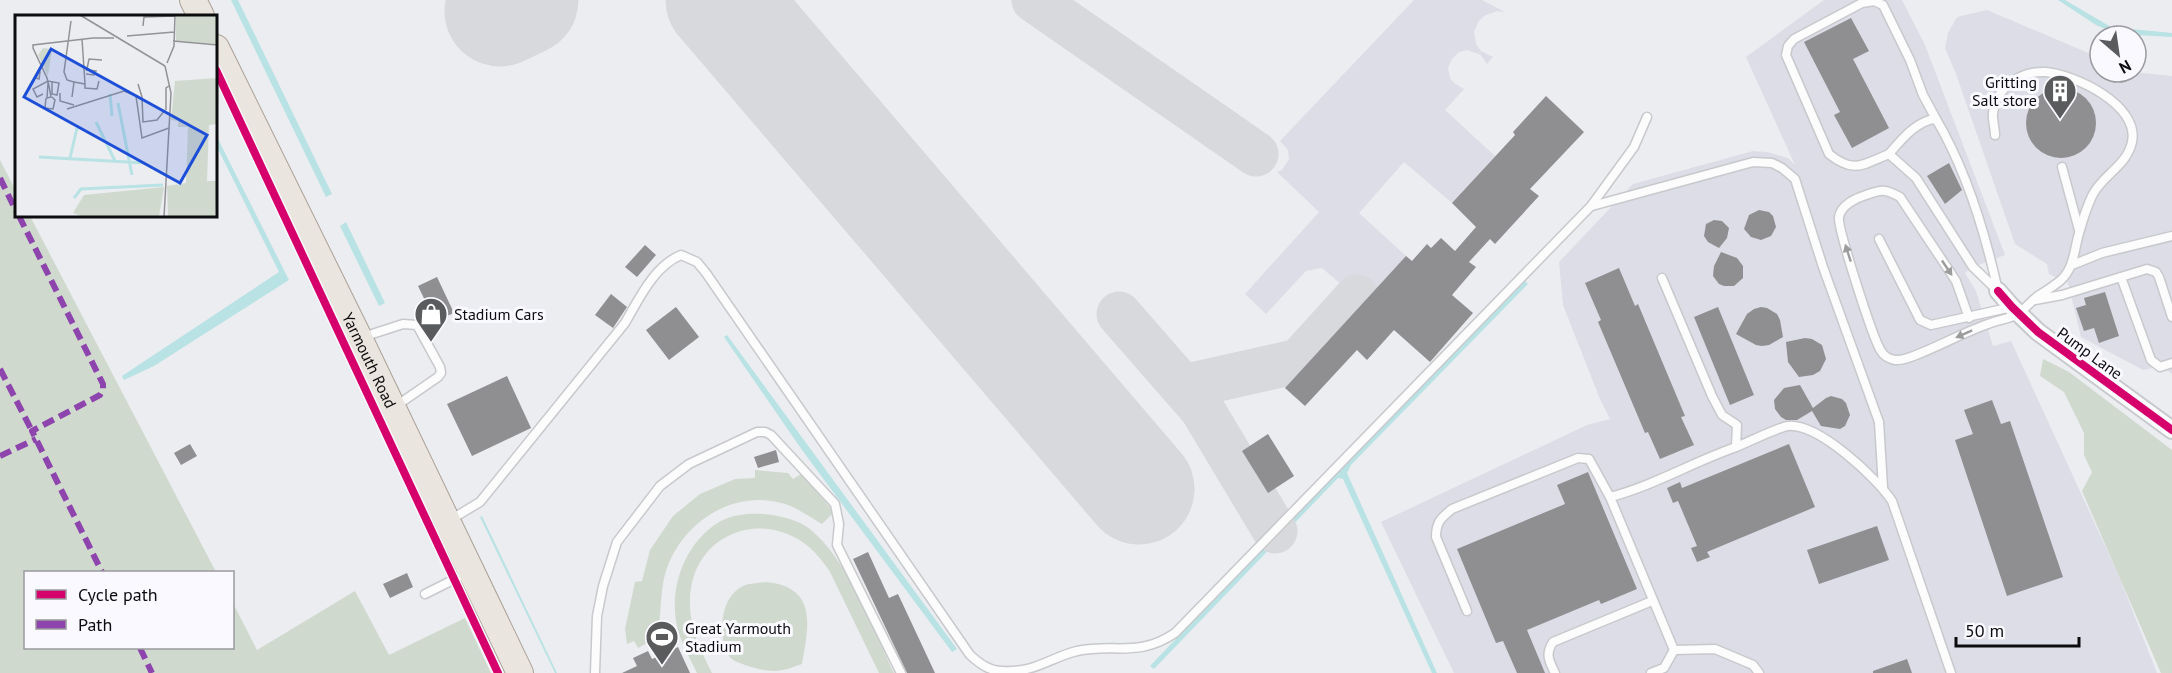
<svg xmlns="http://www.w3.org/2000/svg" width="2172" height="673" viewBox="0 0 2172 673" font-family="'PT Sans',sans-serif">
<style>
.built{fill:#dcdde6}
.green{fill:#d0d9ce}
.water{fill:#b8e2e4}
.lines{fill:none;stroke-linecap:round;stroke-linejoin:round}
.taxiway{stroke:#d8d9dc;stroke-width:45}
.runway{stroke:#d8d9dc;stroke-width:111}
.building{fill:#8f8f92}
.lane-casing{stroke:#c8c9cc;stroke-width:11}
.street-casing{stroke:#c8c9cc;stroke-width:20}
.primary-casing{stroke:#aaa197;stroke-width:28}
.lane{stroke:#fcfcfd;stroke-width:8}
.street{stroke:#fcfcfd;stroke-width:16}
.primary{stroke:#ebe5df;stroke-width:26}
.quiet{stroke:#8e44ad;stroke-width:6;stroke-dasharray:12 6;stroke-linecap:butt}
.cycleway-casing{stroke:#f9f9ff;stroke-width:11}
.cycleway{stroke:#d6006c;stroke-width:8}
.oneway{fill:#9c9c9d}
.labels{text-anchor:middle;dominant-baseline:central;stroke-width:6;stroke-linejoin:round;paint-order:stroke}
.poi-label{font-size:16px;fill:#0c0c0e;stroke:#f9f9ff;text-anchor:start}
.street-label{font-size:16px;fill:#0c0c0e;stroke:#f9f9ff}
.inset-river{fill:none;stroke:#b8e2e4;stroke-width:3}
.inset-road{fill:none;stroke:#929396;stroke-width:1.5}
.view{fill:#1d4ed8;fill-opacity:0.15;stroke:#1d4ed8;stroke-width:3}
.inset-edge{fill:none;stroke:#0c0c0e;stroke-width:3}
</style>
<rect width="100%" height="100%" fill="#ecedf1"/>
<!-- built -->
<g class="built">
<path d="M1414,0H1482L1505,12L1497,11L1484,16L1478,22L1474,32L1476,44L1481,51L1493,57L1487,64L1481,55L1467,50L1459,52L1452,59L1448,68L1450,78L1454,83L1464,89L1445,110L1495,156L1452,203L1404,162L1359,213L1406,256L1363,303L1322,268L1306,271L1266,314L1245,294L1319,212L1277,172L1282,170L1289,159L1288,150L1280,141Z"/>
<path d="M1824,0H1902L1925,45L2005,255L1973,267L1965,273L1976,291L1993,346L2011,341L2118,574L2157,673H1454L1381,522L1587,425L1610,419L1600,399L1563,305L1559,262L1633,184L1753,151L1767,152L1788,158L1795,165L1746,57Z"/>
<path d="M1987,10L2100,58V72H2133L2172,76V374L2162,366L2143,370L2081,337L2068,283L2049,274L2047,264L2015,244L1956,74L1945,48L1948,33L1957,17Z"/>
</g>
<!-- green -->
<g class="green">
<path d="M0,160L16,191V216H30L216,572H26V648H232L233,603L257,650L355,591L389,655L465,618L491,673H0Z"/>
<path d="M2043,359L2069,372L2172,450V673H2161L2082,491L2092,472L2084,455V433L2064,392L2040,376Z"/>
<path d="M755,470L788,473L793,479L801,474L834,512L822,524C811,518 798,508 785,504C735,488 684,521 667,568C660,587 661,617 658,637L638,648L634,641L627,644L625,629L635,582L642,581L650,550L673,516L700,494L735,479L755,478Z"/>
<path d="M747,514C765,513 781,515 798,522C841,541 874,631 894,673H879L830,572C824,563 817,554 809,547C761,507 691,535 690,600C689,627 700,649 712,673H697C690,658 681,643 677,626C668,586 687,537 725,519C732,516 740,515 747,514Z"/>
<path d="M766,582C819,587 808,628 802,664C779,673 769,673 745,665C740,663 732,661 729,656C717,636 720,597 743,586C750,583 759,583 766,582Z"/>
</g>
<!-- water -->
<g class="water">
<path d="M231,0H238L332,194L326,197Z"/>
<path d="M2058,0H2065L2111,27L2172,33V37L2117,34L2096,25Z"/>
<path d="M216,135L289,280L154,366L124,380L122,376L279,272L216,145Z"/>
<path d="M346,222L385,303L379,306L340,226Z"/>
<path d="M1523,279L1528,284L1351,465L1347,473L1437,673H1432L1343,479L1338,478L1154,669L1150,666L1327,480Z"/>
<path d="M727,335L957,649L952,652L802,450L724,337Z"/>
<path d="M482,516L557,673H555L480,517Z"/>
</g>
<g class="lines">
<!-- taxiway -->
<g class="taxiway">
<path d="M1034,0L1256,154"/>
<path d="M1119,314L1202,409L1275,531"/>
<path d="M1183,387L1299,361L1357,297"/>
</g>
<!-- runway -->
<g class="runway">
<path d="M721,0L1139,489"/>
<path d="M500,11L523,0"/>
</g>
</g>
<!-- building -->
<g class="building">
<path d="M1851,18L1869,51L1853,59L1889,128L1852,148L1834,115L1840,112L1804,42Z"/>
<circle cx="2061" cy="123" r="35"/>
<path d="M1546,96L1584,132L1530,189L1539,196L1495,244L1490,239L1469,262L1476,267L1452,295L1473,313L1430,362L1394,330L1367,360L1357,350L1305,406L1285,388L1406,256L1412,261L1427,244L1431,248L1441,238L1455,251L1476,227L1452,203L1515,135L1513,132Z"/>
<path d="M1949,163L1962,190L1945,204L1927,176Z"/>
<path d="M1759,210L1769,212L1773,216L1776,227L1771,236L1761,240L1751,237L1744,229L1749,215Z"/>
<path d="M1714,220L1722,221L1729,228L1727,238L1719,248L1708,242L1704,236L1706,224Z"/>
<path d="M645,245L656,255L637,277L625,267Z"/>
<path d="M1721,252L1737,258L1743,266V278L1734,286H1724L1719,284L1713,276L1714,266Z"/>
<path d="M1619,268L1635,306L1638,304L1685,416L1681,417L1694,445L1660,459L1648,432L1645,433L1598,322L1601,320L1585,283Z"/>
<path d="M437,277L454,313L435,321L418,286Z"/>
<path d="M2105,292L2119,336L2099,343L2094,328L2084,331L2076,308L2086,305L2084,298Z"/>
<path d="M611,294L627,307L613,328L595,315Z"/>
<path d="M676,307L699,337L669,360L646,330Z"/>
<path d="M1718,307L1754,395L1730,405L1694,317Z"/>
<path d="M1761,307L1767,308L1777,314L1780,320L1783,337L1769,345L1762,346L1756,345L1736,334L1747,314L1754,309Z"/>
<path d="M1805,338L1812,339L1822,345L1826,359L1820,371L1813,375L1799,377L1788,362L1786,342Z"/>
<path d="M507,376L531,428L472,456L447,404Z"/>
<path d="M1800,385L1813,408L1826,398L1831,396L1842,399L1846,403L1850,415L1845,426L1840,429L1821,426L1812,411L1797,420H1786L1781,417L1775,409L1774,400L1784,388Z"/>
<path d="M1992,400L2001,424L2010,421L2063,577L2007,596L1955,440L1973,434L1964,410Z"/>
<path d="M1268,434L1294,476L1268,493L1242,451Z"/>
<path d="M190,444L197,456L181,465L174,453Z"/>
<path d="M1789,444L1815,507L1707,552L1710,557L1697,562L1691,548L1697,546L1678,501L1673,503L1667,488L1680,482L1682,488Z"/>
<path d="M776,450L779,462L758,468L754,457Z"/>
<path d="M1588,472L1637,589L1601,604L1599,600L1527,630L1545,673H1517L1503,641L1496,643L1457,549L1565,504L1557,485Z"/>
<path d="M1877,526L1889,560L1819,584L1807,550Z"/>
<path d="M868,552L889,598L898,594L935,673H907L853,559Z"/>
<path d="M407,573L413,587L390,598L383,584Z"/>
<path d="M678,647L690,673H622L637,666L633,658L648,651L652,659Z"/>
<path d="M1907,659L1912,673H1873V671Z"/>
</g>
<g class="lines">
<!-- lane casing -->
<g class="lane-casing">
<g id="lane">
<path d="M1936,119C1967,171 1985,232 1998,291L1973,267L1916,178L1889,154C1901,140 1917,120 1936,119Z"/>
<path d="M1889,154C1862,165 1854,174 1829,154L1786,55L1788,46L1794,39L1862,3L1874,1L1883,5L1910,60L1923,95L1936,119"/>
<path d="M2062,167L2079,230"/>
<path d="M1592,206L1753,162L1772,163L1782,168L1795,179L1823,267L1879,422L1883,487"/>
<path d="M1879,239L1920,320L1931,325L2012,307"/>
<path d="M2072,265L2102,253L2172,236"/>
<path d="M2121,277L2151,360L2160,367L2172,363"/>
<path d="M1662,278L1712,396L1722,415L1737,425L1736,447C1747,443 1778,427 1788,426C1818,423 1876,477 1892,501L1951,673"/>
<path d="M2035,300L2062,295L2147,269L2156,272L2159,277L2172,317"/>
<path d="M1969,318L1956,281L1900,197C1885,189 1882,189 1866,195C1856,198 1841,205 1839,217C1837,227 1873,339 1881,351C1884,356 1889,359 1895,360C1903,361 1914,356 1921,353C1943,344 1965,332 1988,324C1997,320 2009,319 2018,314C2025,309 2031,301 2038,296C2046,291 2054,286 2061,280C2075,267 2074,248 2080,230C2083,219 2087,207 2092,196C2101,176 2127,166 2132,142C2140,105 2074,74 2045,72C2020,71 1996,88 1993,113C1992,119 1995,128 1995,135"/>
<path d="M363,337L403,324L417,325L440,367L441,373L438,377L396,406"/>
<path d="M1736,447C1693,462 1653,486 1610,497L1674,650L1715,649L1753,665L1759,673"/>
<path d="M450,520L480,502L625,323C639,299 654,266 681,255L697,262L706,273L970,655C979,663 989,671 1002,671C1035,673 1049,658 1077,651C1115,643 1138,658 1175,633L1591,206L1634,147L1647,117"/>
<path d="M425,594L467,573"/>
<path d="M1467,611L1436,537C1436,522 1441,518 1452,509L1578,458L1589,459L1610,497"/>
<path d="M595,673L597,616L603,586L617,542L660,486L689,464L757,432H765L771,435L835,504L839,524L837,545L901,673"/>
<path d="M1555,673C1549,661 1545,654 1553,642L1652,601"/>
<path d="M1651,673L1664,668L1674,650"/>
</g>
</g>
<!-- street casing -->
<g class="street-casing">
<path id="street" d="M1998,291L2012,307L2038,332L2172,430"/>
</g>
<!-- primary casing -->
<g class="primary-casing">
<g id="primary">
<path d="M193,0L201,16"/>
<path id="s1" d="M216,48L359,338L520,673"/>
</g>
</g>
<!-- lane -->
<use href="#lane" class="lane"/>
<!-- street -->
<use href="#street" class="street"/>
<!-- primary -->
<use href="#primary" class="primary"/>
<!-- quiet -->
<g class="quiet">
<path d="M0,178L16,211"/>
<path d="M19,216L103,384V390L100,395L32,431L102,572"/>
<path d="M0,369L32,431"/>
<path d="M0,456L36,439"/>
<path d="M140,648L152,673"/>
</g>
<!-- cycleway casing -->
<g class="cycleway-casing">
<g id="cycleway">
<path d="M216,70L498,673"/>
<path d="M1998,291L2012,307L2038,332L2172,430"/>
</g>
</g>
<!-- cycleway -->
<use href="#cycleway" class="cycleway"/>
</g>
<!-- one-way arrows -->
<defs><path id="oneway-solid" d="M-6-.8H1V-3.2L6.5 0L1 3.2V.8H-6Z" transform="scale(1.5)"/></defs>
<g class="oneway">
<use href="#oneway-solid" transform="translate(1848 253) rotate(-108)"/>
<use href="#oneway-solid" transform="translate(1947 268) rotate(56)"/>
<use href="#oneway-solid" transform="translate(1964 334) rotate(156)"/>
</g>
<!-- icons -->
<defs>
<g id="building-pin" transform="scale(1.725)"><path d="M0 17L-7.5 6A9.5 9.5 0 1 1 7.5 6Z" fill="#5a5b5d" stroke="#f9f9ff"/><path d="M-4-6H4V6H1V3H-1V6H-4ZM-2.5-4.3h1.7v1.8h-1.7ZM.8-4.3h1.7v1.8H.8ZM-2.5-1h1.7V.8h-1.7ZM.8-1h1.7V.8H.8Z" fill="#fff"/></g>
<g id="shop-pin" transform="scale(1.725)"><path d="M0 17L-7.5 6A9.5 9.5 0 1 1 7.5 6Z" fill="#5a5b5d" stroke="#f9f9ff"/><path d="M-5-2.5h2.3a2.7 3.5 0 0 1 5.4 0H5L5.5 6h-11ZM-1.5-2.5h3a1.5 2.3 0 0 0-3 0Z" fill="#fff"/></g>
<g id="stadium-pin" transform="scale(1.725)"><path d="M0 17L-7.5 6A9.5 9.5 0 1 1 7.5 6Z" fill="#5a5b5d" stroke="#f9f9ff"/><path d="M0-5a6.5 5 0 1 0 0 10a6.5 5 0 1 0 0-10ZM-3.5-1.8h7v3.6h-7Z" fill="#fff"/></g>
</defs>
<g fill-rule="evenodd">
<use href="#building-pin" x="2060" y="91"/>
<use href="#shop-pin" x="431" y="314"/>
<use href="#stadium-pin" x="662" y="637"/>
</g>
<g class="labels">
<!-- poi labels -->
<g class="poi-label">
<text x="2037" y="82" text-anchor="end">Gritting<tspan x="2037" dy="18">Salt store</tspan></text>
<text x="454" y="314">Stadium Cars</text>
<text x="685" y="628">Great Yarmouth<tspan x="685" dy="18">Stadium</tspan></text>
</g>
<!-- street labels -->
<g class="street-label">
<text transform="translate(2090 353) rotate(36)">Pump Lane</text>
<text stroke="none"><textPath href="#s1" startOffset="348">Yarmouth Road</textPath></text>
</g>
</g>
<!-- overview -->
<g transform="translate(15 15)">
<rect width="202" height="202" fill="#ecedf1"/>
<path d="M161,0H202V29L161,26ZM28,33L37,34L33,61L23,40ZM202,63V109L194,110L192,166H202L200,202H153L152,171L171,168L173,112H163V106L156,105L160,66ZM149,172L144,202H69L58,198L69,180Z" fill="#d0d9ce"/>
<path class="inset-river" d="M95,79L97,101M103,88L117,160M81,107L100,146M24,142L130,148M55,143L62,113M59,183L66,174L148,170"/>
<path class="inset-road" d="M65,0L150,51M56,6L49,57L52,65L59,67L57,82M128,11L129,2L160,1M112,21L159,17M78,23H99M158,26L203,30M152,48L159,31L160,0M72,54L74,44L87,45M23,56L25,57L24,64L21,63ZM71,59L79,60L81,56L71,55M59,67L70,69L67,24M33,68L32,83L36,82L34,71L32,63L18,33V30L78,23M70,69V73L82,74L84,66M123,69L127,82L128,107L142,105L150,95M45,78V86L59,90M28,79L22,82L18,74L33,66L44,68L42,80L37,79V67M31,83L30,93L38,94L40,85L37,82M52,94L109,76L121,81L127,123L154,113M151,95V73L154,71M149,202L156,78L150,51"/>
<path class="view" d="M36,34L192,120L165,168L9,82Z"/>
<rect width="202" height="202" class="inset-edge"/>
</g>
<!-- legend -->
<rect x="24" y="571" width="210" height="78" fill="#f9f9ff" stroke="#9a9a9f" stroke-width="1.5"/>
<rect x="36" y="590" width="30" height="9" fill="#d6006c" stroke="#9a9a9f" stroke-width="1.5"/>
<text x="78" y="601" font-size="18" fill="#0c0c0e">Cycle path</text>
<rect x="36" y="620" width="30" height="9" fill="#8e44ad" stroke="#9a9a9f" stroke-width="1.5"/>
<text x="78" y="631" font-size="18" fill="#0c0c0e">Path</text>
<!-- north arrow -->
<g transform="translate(2118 54) rotate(151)"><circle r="28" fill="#f9f9ff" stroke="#9a9a9f" stroke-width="1.5"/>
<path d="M0-4.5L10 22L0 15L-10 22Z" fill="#5a5b5d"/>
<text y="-9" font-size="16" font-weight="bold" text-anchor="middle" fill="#0c0c0e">N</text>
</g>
<!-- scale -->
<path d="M1956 637v9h123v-9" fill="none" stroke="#0c0c0e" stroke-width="3"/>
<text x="1965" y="637" font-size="18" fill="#0c0c0e" stroke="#f9f9ff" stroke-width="4.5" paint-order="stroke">50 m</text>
</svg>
